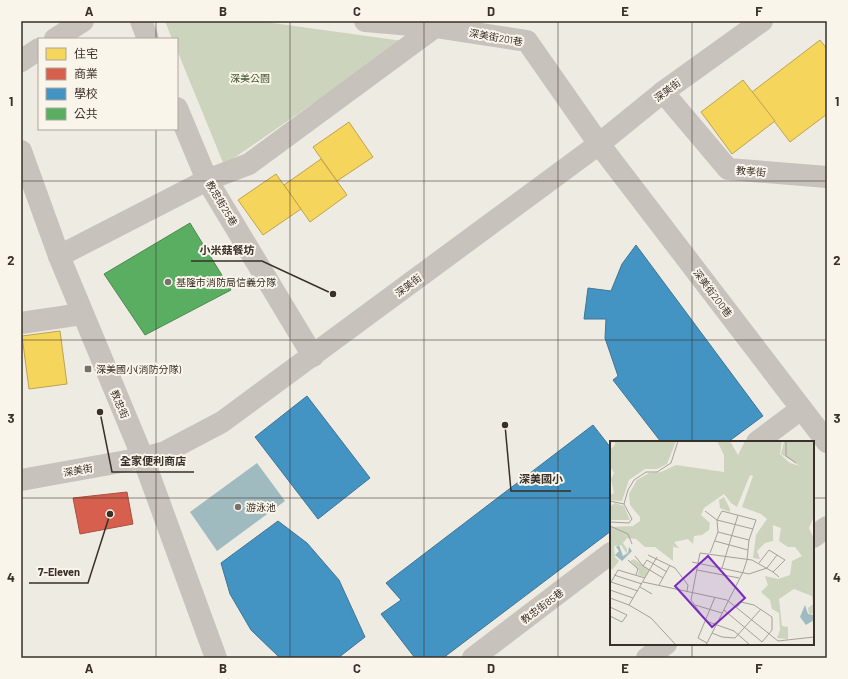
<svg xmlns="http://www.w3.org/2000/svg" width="848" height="679" viewBox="0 0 848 679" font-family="Barlow,'Noto Sans TC',sans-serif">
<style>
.green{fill:#ccd4bd}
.water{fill:#9fbbbf}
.homes{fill:#f6d55c;stroke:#bda44d}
.shops{fill:#d6604d;stroke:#a75242}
.schools{fill:#4393c3;stroke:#407595}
.public{fill:#5aae61;stroke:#508850}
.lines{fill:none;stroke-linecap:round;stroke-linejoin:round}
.minor{stroke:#c7c2bb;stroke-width:22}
.grid{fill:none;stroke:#393029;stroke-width:1;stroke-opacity:0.55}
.poi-dot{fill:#78716a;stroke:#faf5eb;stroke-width:1.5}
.labels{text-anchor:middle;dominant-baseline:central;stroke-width:4;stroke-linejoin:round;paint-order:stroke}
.street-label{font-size:10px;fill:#393029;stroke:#faf5eb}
.park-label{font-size:10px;fill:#41572d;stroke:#faf5eb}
.poi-label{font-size:10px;fill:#393029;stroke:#faf5eb;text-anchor:start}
.inset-road{fill:none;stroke:#a6a099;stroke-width:1}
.view{fill:#7b2cbf;fill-opacity:0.15;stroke:#7b2cbf;stroke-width:2}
.inset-edge{fill:none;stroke:#393029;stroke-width:2}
.leader{fill:none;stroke:#393029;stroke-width:1.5}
.callout-dot{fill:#393029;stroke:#faf5eb;stroke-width:1.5}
.callout-label{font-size:11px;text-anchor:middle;font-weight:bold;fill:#393029;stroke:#faf5eb;stroke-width:4;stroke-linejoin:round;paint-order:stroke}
.neatline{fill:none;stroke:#393029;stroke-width:1.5}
.grid-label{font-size:13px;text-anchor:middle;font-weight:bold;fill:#393029}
</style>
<rect width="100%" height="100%" fill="#eeebe3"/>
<!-- green -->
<path class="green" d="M165,21H258L403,41L224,165L177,50V39H172Z"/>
<!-- water -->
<path class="water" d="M257,463L285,501L217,551L190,512Z"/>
<!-- homes -->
<g class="homes">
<path d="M820,40L827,49V114L790,142L752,92Z"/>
<path d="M743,80L775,121L732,154L701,112Z"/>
<path d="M349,122L373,157L337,181L313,147Z"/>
<path d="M321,159L347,195L310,222L284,185Z"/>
<path d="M276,174L301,209L263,235L238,200Z"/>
<path d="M60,331L67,384L29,389L22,336Z"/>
</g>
<!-- shops -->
<path class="shops" d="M127,492L133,524L80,534L73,498Z"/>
<!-- schools -->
<g class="schools">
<path d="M636,245L763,416L728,442H661L613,380L618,376L605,338L606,319H584L588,288L611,291L622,264Z"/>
<path d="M307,396L370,478L318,519L255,437Z"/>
<path d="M593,425L611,448V531L443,658H415L381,614L401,600L386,583Z"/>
<path d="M278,521L307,543L339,580L365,637L338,658H280L251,630L230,594L221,563Z"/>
</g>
<!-- public -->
<path class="public" d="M190,223L231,290L145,335L104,274Z"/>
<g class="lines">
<!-- minor -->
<g class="minor">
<path d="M141,21L148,39"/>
<path d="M365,21L435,27L527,41L599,144L827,442"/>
<path d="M55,39L83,21"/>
<path d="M21,61L39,49"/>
<path d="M663,92L728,169L827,177"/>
<path d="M177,108L207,180L313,356"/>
<path d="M21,151L59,256L143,458L216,658"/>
<path d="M59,256L207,180L249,164L435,27"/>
<path d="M21,323L82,314"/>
<path d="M757,442L801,409"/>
<path d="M21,480L143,458L165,452L222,422L599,144L663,92L762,21"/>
<path d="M813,537L827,527"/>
<path d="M473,658L611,553"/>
<path d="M647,658L666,644"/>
</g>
</g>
<!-- grid -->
<path class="grid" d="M156,21V39M290,21V658M424,21V658M558,21V658M692,21V442M156,129V658M21,181H827M21,340H827M21,498H611M813,498H827M692,644V658"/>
<!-- markers -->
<g class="poi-dot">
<circle cx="168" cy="282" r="4"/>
<rect x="84" y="365" width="8" height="8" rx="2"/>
<circle cx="238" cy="507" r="4"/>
</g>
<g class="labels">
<!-- street labels -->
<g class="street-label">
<text transform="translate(496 37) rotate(10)">深美街201巷</text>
<text transform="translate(667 90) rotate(-37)">深美街</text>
<text transform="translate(751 171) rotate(5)">教孝街</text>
<text transform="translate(222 203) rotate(59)">教忠街25巷</text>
<text transform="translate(408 285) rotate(-37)">深美街</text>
<text transform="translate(713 293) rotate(53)">深美街200巷</text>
<text transform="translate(120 404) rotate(67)">教忠街</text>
<text transform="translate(78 470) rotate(-10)">深美街</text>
<text transform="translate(542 606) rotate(-37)">教忠街85巷</text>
</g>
<!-- park labels -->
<g class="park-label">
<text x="250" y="78">深美公園</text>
</g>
<!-- poi labels -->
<g class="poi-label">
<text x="176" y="282">基隆市消防局信義分隊</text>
<text x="96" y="369">深美國小(消防分隊)</text>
<text x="246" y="507">游泳池</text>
</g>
</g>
<!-- overview -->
<g transform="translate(610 441)">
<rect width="204" height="204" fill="#eeebe3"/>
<path d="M5,0H66L57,23L47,28H35L19,39L12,60L0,59V54L4,52L1,38L4,32L0,25V9L5,4ZM107,0H120L128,14L135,0H172L170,13L180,22L190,25L171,13L174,0H204V75L199,87L204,98V172L199,173L198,167L203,163L202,155L184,148L169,158L172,185L178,186V198L167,197L170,189L169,172L162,168L160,159L151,151L158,144L155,135L168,138L180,134L182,120L192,115L185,106H178L169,100L171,87L163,84V100L155,102L147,110L150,118L143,117L146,94L157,78L151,73L132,66L143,35L140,34L127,66L121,62L114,53L94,67L91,74L100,82L99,89L92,94L84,95L83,103L78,98L64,101L69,107L63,106V120L45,106H35L26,98L17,97L13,102L17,108V113L11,104L4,105L5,116L9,120L2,129L0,126L1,86L23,85L30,80V76L20,64L19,53L27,39L39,32L51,31L66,24L114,31V14ZM114,56L120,68V71L110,67L109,59ZM5,62L14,65L20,79H0V65ZM24,118L39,129L35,136L28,134L29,129L20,120Z" fill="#ccd4bd"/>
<path d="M9,104L13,115L18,112L19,106L22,110L12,120L5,114L9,110L6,106ZM195,164L198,173L204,174V179L196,184L190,176Z" fill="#9fbbbf"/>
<path class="inset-road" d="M176,0V15L186,22M0,60L14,63L22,78L19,82L0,81M14,63L18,49L24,39L36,31H47L61,22L68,0M95,70L107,79L143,88M0,85L18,93L22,103M108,91L139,99M105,100L138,109M38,114L65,127L78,144L77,150M25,115L33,125L53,137M18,119L28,128L26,134M82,121L139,133L157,127L167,114M149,122L159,109L175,119L163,131L169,136M33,125L37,119L57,131M112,127L128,74M87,129L129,137M4,134L32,143M1,141L28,150M33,141L117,159L168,200L204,196M0,143L8,129L35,137M49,144L60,124M30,146L42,153M0,149L23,157M0,157L19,164L41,177L66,204M19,164L47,116M85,164L112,172M0,166L17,174L12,181L0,175M114,169L152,201L162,189V176L144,164L131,161L127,166M102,192L112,196L125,197L151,168M97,202L88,197L105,156M96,204L133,131L137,119L139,99L146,79L112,70L107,79L108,91L100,112M140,204L124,190L96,180L81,159L90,112L142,119L163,131"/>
<path class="view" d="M98,115L135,157L102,186L65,145Z"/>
<rect width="204" height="204" class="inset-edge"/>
</g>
<!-- callouts -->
<path class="leader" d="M333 294L262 261H191M100 412L112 472H194M505 425L511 491H571M110 514L88 583H29"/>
<g class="callout-dot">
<circle cx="333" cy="294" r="4"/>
<circle cx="100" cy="412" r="4"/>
<circle cx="505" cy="425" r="4"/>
<circle cx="110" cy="514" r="4"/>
</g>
<g class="callout-label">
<text x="227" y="254">小米菇餐坊</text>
<text x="153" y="465">全家便利商店</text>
<text x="541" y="483">深美國小</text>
<text x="59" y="576">7-Eleven</text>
</g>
<!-- border -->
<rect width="848" height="679" fill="none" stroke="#faf5eb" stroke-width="44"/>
<!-- legend -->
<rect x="38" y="38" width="140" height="92" fill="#faf5eb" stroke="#ada69d"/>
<rect x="46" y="48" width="20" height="12" fill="#f6d55c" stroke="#ada69d"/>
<text x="74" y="58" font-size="12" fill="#393029">住宅</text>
<rect x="46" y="68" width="20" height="12" fill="#d6604d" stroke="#ada69d"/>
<text x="74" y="78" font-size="12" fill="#393029">商業</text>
<rect x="46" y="88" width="20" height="12" fill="#4393c3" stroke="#ada69d"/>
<text x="74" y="98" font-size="12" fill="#393029">學校</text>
<rect x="46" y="108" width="20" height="12" fill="#5aae61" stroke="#ada69d"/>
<text x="74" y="118" font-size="12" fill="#393029">公共</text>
<rect x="22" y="22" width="804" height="635" class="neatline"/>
<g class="grid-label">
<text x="89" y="16">A</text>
<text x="223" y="16">B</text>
<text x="357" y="16">C</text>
<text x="491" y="16">D</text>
<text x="625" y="16">E</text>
<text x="759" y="16">F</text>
<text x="11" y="106">1</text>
<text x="837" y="106">1</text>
<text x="11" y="265">2</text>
<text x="837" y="265">2</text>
<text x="11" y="423">3</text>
<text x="837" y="423">3</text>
<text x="11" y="582">4</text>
<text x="837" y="582">4</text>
<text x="89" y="673">A</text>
<text x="223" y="673">B</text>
<text x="357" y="673">C</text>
<text x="491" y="673">D</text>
<text x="625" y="673">E</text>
<text x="759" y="673">F</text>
</g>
</svg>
